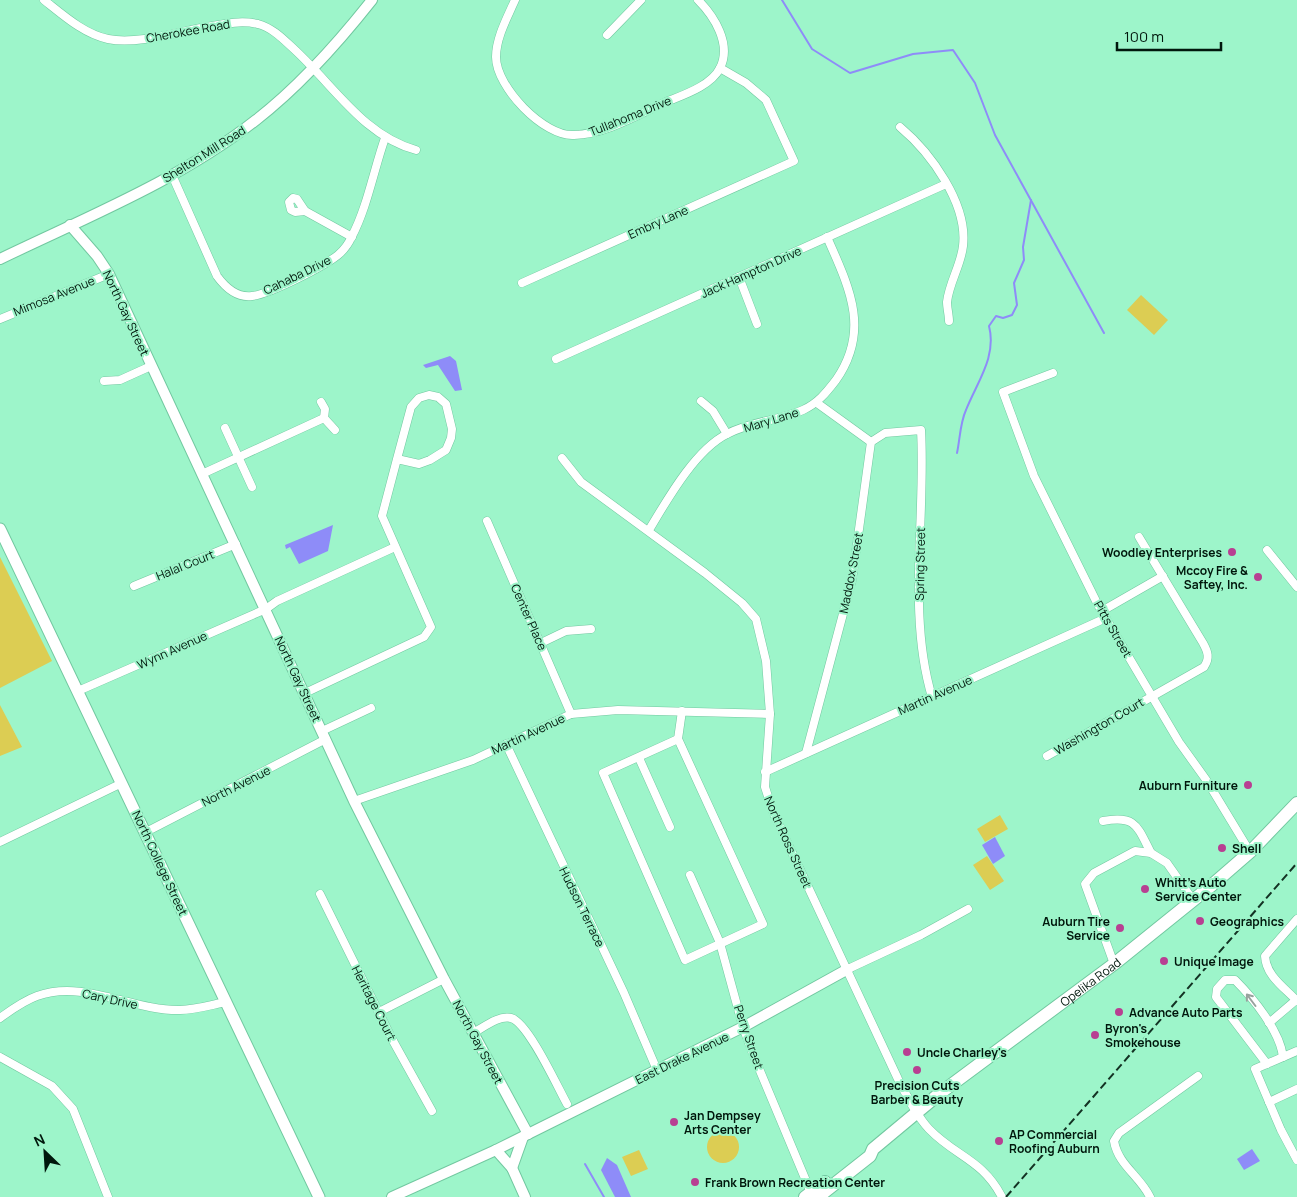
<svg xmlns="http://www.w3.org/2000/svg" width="1297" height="1197" viewBox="0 0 1297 1197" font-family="Manrope,sans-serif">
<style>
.green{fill:#dccd53}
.water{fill:#8e8cf8}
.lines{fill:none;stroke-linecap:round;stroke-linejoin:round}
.stream{stroke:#8e8cf8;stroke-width:2}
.minor-casing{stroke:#72c8a0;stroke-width:9}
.tertiary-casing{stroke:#72c8a0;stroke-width:12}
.secondary-casing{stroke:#72c8a0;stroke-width:13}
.primary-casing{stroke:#72c8a0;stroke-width:14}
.minor{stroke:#fff;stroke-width:8}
.tertiary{stroke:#fff;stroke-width:10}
.secondary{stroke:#fff;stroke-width:11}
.primary{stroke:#fff;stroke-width:12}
.rail{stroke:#133223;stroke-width:2;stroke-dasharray:8 4;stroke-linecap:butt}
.oneway{stroke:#99a29e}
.poi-dot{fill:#b83f92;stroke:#9df5ca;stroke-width:2}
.labels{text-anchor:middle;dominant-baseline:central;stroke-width:4;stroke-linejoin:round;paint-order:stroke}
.street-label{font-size:12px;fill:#00170c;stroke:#9df5ca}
.poi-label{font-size:12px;font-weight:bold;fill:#00170c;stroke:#9df5ca;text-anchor:start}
</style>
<rect width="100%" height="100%" fill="#9df5ca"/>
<!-- green -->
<g class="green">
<path d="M1141,295L1168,320L1154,335L1127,310Z"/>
<path d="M0,557L52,661L0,688Z"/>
<path d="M0,705L22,747L0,756Z"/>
<path d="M1000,815L1008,829L985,842L977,829Z"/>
<path d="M987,856L1004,881L990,890L973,865Z"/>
<circle cx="723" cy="1147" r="16"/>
<path d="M639,1150L648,1169L631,1176L622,1157Z"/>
</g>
<!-- water -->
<g class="water">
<path d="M450,356L456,361L462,390L455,391L438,365L426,368L423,365Z"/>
<path d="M333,525L328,551L299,564L290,547L286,549L285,545Z"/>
<path d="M995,837L1005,856L993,864L982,845Z"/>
<path d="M1252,1149L1260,1161L1244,1170L1237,1159Z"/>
<path d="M607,1158L617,1165L631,1197H615L601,1170Z"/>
</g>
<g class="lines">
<!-- stream -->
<g class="stream">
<path d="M782,0L812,49L850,73L913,54L953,50L975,83L995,135L1104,333"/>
<path d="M957,453C960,439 960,423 966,410C977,382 997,357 989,326L996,316L1003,318L1012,315L1017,305L1014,283L1024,260L1023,247L1031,200"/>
<path d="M585,1164L604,1197"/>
</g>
<!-- minor casing -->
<g class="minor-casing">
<g id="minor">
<path d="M44,0C63,15 84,34 108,39C136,45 178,32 206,27C223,24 241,20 258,24C273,28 284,40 295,50C334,86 364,136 416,150"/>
<path d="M515,0C507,18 496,38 496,57C496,87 544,137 574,135C606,134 637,115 666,102C683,95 711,86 720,68C732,44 714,16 698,0"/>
<path d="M607,35L641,0"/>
<path d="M900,127C931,153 968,204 963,246C961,265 949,283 947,302C947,308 949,315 949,321"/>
<path d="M172,175L217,276C225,287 237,298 252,296C270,294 323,267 338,255C344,250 349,243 352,236C367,208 374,169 385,138"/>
<path d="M293,198L297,199L305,211L295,212L291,210L289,202Z"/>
<path d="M305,211L352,237"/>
<path d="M739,277L757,324"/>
<path d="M522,283L794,161L766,100L746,83L720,68"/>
<path d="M0,319L109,274"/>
<path d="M556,359L946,184"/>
<path d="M1053,373L1003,392L1034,476L1098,605L1179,742L1207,781L1250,852"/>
<path d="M104,381L120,380L151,366"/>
<path d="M701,401L713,411L727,434"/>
<path d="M321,402L325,409L324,418L335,430"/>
<path d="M817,403L871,442"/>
<path d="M225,428L252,487"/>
<path d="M562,458L581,482L705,573L742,603L756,619L766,661L770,714L765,787L773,812L898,1079C907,1096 916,1115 929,1129C956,1157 982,1159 1002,1197"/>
<path d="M202,474L324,418"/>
<path d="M487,521L571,714"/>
<path d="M649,530C667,500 695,450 727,434C751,421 779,421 803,410C818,403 826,393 836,380C871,330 849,287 827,237"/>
<path d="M1267,550L1297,587"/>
<path d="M134,586L236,544"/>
<path d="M1102,611L1163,576"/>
<path d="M541,643L566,631L591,629"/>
<path d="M78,691L266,609L277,601L395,547"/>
<path d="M305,693L424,637L431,627L382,516L397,459L411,407L419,398L429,395L438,397L446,404L452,429L451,438L446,450L430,460L419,464L397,459"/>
<path d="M322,731L371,708"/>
<path d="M678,739L763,924L685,960L603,773Z"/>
<path d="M678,739L682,711"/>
<path d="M506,744L624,993L657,1070"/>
<path d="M806,753L852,580L871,442L885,433L921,430C926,517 907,614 932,697"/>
<path d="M1047,756L1204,667C1210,658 1208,652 1203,643L1139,537"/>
<path d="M639,758L670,827"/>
<path d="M765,772L1106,618"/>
<path d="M354,801L473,760L571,714L618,710L770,714"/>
<path d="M1103,821C1136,815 1137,826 1151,853"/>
<path d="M146,832L326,739"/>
<path d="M0,842L122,783"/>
<path d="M690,875L720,943L743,1027L755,1059L812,1195"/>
<path d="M320,894L392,1039L432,1111"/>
<path d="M1297,919L1265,956C1266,976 1284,987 1297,1001"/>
<path d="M1114,964L1085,884L1094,873L1135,851L1151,853L1167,863L1193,900"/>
<path d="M848,969L921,935L968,909"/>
<path d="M379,1012L444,979"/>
<path d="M0,1018C11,1010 23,1001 37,996C84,979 132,1011 180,1010C195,1010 211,1005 226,1002"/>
<path d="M1269,1023L1296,1000"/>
<path d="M473,1033C483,1028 498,1015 511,1018C528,1022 558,1088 567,1104"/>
<path d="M1297,1051L1255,1069L1281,1130L1297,1160"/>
<path d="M0,1057L52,1086L73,1109L108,1197"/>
<path d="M1267,1064L1216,997L1217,989L1225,980H1235C1253,998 1280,1031 1283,1057"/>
<path d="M1269,1102L1297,1089"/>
<path d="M1150,1197C1140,1176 1118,1165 1114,1141L1119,1133L1198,1076"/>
</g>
</g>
<!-- tertiary casing -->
<g class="tertiary-casing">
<g id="tertiary">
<path d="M70,225L97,256L109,274L354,801L444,979L528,1134"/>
<path d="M0,259C87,217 180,180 256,120C300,86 338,43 372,0"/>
<path d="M496,1150L512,1168L525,1197"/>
<path d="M512,1168L523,1137"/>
<path d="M392,1197L496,1150L743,1027L848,969"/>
</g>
</g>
<!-- secondary casing -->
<g class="secondary-casing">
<path id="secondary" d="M0,529L319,1197"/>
</g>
<!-- primary casing -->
<g class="primary-casing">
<g id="primary">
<path d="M805,1197L825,1182"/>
<path id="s1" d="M818,1197L870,1156L873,1149L939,1094L1114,964L1212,885L1250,852L1297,803"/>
</g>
</g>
<!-- minor -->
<use href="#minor" class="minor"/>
<!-- tertiary -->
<use href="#tertiary" class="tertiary"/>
<!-- secondary -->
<use href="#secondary" class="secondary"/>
<!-- primary -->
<use href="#primary" class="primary"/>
<!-- rail -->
<path class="rail" d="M1006,1197L1297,863"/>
</g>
<!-- one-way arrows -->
<defs><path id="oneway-shaft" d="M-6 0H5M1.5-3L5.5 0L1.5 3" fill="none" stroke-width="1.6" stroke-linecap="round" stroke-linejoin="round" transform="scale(1.25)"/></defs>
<use class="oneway" href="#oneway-shaft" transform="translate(1251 1000) rotate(-127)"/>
<!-- markers -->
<g class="poi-dot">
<circle cx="1232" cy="552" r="5"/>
<circle cx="1258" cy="577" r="5"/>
<circle cx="1248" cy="785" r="5"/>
<circle cx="1222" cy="848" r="5"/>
<circle cx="1145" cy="889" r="5"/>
<circle cx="1200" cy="921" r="5"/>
<circle cx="1120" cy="928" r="5"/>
<circle cx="1164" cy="961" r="5"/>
<circle cx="1119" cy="1012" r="5"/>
<circle cx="1095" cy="1035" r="5"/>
<circle cx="907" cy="1052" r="5"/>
<circle cx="917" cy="1070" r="5"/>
<circle cx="674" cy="1122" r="5"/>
<circle cx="999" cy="1141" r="5"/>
<circle cx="695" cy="1182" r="5"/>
</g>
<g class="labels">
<!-- street labels -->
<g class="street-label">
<text transform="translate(188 31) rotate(-10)">Cherokee Road</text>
<text transform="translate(630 116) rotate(-22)">Tullahoma Drive</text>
<text transform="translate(204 154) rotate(-32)">Shelton Mill Road</text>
<text transform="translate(658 222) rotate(-24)">Embry Lane</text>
<text transform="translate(751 272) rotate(-24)">Jack Hampton Drive</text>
<text transform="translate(297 275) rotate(-26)">Cahaba Drive</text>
<text transform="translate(54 296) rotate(-22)">Mimosa Avenue</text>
<text transform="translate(126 313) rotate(65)">North Gay Street</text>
<text transform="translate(771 420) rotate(-17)">Mary Lane</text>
<text transform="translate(920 564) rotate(-89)">Spring Street</text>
<text transform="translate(185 565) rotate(-22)">Halal Court</text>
<text transform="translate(851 573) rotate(-79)">Maddox Street</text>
<text transform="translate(529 617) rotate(66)">Center Place</text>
<text transform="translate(1113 629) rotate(60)">Pitts Street</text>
<text transform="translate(172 650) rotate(-24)">Wynn Avenue</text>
<text transform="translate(298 679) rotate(65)">North Gay Street</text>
<text transform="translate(935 695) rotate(-24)">Martin Avenue</text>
<text transform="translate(1099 726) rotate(-30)">Washington Court</text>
<text transform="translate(528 734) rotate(-25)">Martin Avenue</text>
<text transform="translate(236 786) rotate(-27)">North Avenue</text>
<text transform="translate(788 842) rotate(66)">North Ross Street</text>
<text transform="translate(160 863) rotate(65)">North College Street</text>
<text transform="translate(582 907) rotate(64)">Hudson Terrace</text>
<text stroke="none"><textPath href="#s1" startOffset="348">Opelika Road</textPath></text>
<text transform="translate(110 999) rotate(12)">Cary Drive</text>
<text transform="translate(374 1003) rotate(63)">Heritage Court</text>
<text transform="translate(749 1037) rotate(71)">Perry Street</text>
<text transform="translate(478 1042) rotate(62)">North Gay Street</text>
<text transform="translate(682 1058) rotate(-26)">East Drake Avenue</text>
</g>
<!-- poi labels -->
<g class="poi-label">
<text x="1222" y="552" text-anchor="end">Woodley Enterprises</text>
<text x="1248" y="570" text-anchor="end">Mccoy Fire &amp;<tspan x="1248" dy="14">Saftey, Inc.</tspan></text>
<text x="1238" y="785" text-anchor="end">Auburn Furniture</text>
<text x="1232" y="848">Shell</text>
<text x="1155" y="882">Whitt's Auto<tspan x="1155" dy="14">Service Center</tspan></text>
<text x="1110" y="921" text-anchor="end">Auburn Tire<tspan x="1110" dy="14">Service</tspan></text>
<text x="1210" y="921">Geographics</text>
<text x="1174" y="961">Unique Image</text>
<text x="1129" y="1012">Advance Auto Parts</text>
<text x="1105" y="1028">Byron's<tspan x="1105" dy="14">Smokehouse</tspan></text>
<text x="917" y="1052">Uncle Charley's</text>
<text x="917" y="1085" text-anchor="middle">Precision Cuts<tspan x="917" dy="14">Barber &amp; Beauty</tspan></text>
<text x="684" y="1115">Jan Dempsey<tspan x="684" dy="14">Arts Center</tspan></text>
<text x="1009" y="1134">AP Commercial<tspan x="1009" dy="14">Roofing Auburn</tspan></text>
<text x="705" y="1182">Frank Brown Recreation Center</text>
</g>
</g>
<!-- north arrow -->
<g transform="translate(45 1152) rotate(335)" stroke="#9df5ca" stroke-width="4" paint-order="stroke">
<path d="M0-4L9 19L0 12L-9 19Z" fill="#00170c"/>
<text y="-8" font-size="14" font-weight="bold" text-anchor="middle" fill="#00170c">N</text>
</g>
<!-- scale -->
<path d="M1117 42v8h104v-8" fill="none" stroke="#00170c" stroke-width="2.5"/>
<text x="1124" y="42" font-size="15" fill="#00170c" stroke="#9df5ca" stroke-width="4" paint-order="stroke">100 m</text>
</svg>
